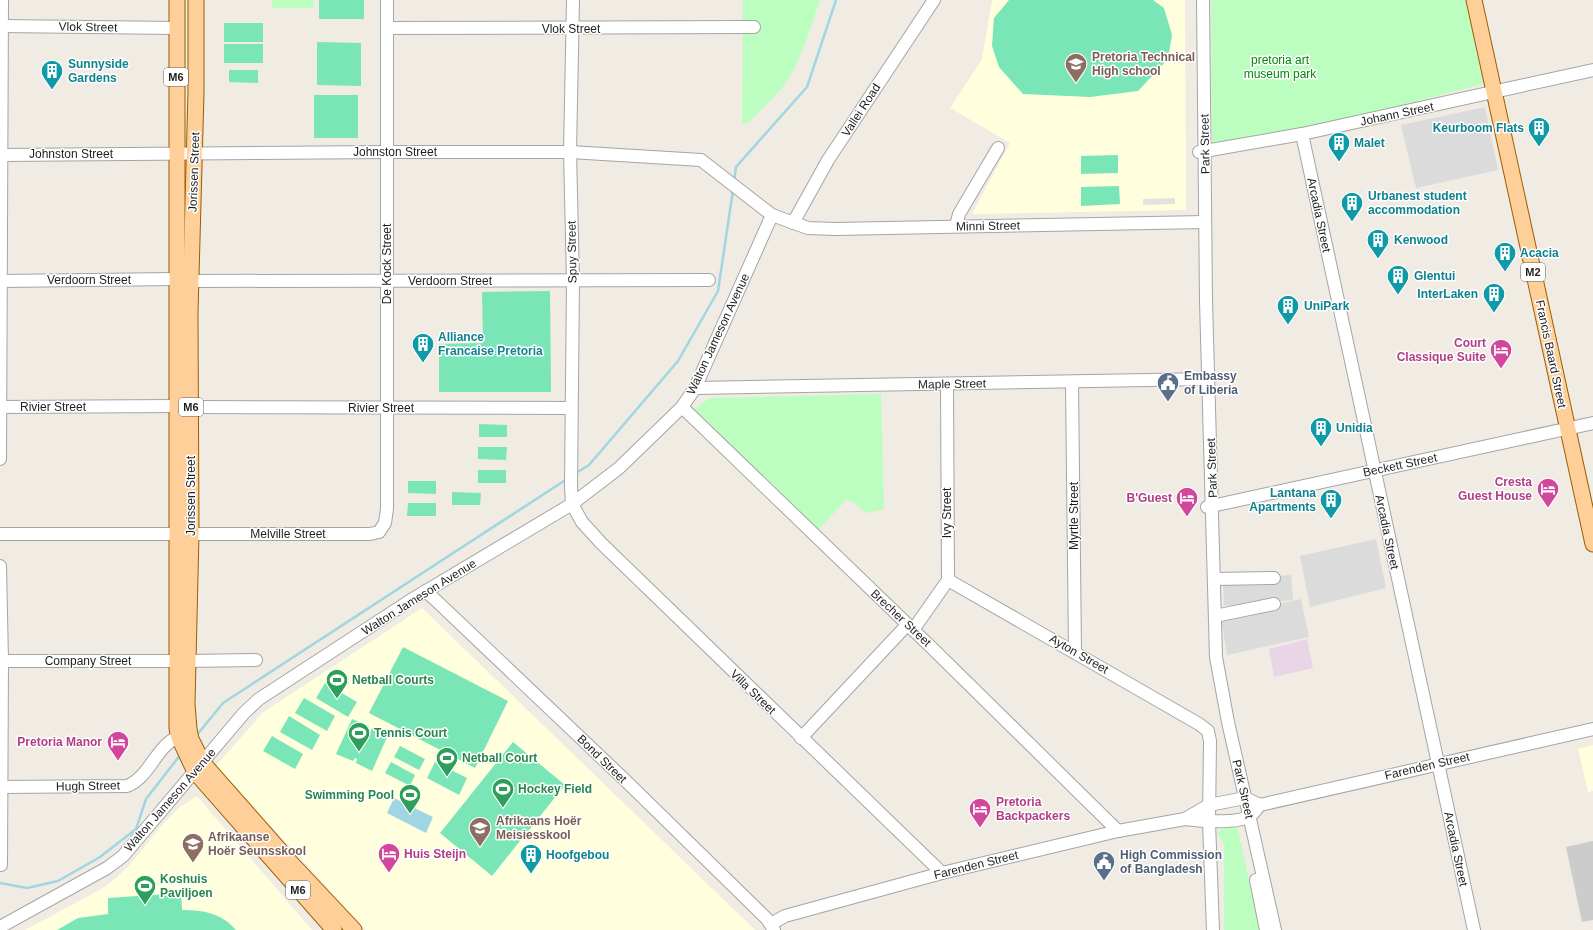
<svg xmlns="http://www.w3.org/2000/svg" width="1593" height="930" viewBox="0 0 1593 930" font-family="Helvetica,sans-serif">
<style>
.residential{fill:#dcdbdb}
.industrial{fill:#ead5e7}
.education{fill:#fffedd}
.religious{fill:#ccc}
.park{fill:#bcfebf}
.pitch{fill:#7ae6b8}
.parking{fill:#e2e2e2}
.water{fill:#a0d6e2}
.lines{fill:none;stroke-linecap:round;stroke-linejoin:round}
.stream{stroke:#a0d6e2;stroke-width:2.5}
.minor-casing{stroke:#a5a5a5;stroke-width:14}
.major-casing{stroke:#985f00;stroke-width:17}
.minor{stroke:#fff;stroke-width:12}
.major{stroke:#ffcf99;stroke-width:15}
.labels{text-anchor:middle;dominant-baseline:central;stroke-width:3;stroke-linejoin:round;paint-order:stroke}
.shield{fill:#fff;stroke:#626262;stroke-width:1}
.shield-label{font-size:11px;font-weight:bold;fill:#1e1e1e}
.street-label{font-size:12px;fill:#1e1e1e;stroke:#fff}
.education-label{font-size:12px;font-weight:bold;fill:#785e54;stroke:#fff;text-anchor:start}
.park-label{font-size:12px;fill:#028707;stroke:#fff}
.culture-label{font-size:12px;font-weight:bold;fill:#0d838f;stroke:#fff;text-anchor:start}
.hotel-label{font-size:12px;font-weight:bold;fill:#b23c85;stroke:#fff;text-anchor:end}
.service-label{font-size:12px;font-weight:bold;fill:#4e5e75;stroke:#fff;text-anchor:start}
.leisure-label{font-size:12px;font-weight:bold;fill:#27864d;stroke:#fff;text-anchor:start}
</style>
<rect width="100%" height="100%" fill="#f0ebe3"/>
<!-- residential -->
<g class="residential">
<path d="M1485,107L1498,170L1416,188L1401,125Z"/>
<path d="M1376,539L1386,588L1310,607L1300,556Z"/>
<path d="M1291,575L1293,600L1224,606L1223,581Z"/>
<path d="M1301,599L1309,637L1227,655L1221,617Z"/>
</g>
<!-- industrial -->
<path class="industrial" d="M1307,639L1313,668L1274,677L1269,649Z"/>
<!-- education -->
<g class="education">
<path d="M992,0H1185L1186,210L972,214L1010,143L950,108L982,59Z"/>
<path d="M422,608L755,930H366L216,766L262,713Z"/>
<path d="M1593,745V791L1588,792L1578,749Z"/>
<path d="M197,796L312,930H25L105,887L126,869L164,823L180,807Z"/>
</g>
<!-- religious -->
<path class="religious" d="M1593,841V920L1582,922L1566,847Z"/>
<!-- park -->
<g class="park">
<path d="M272,0H314L313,8H272Z"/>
<path d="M743,0H820C811,25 804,51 791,75C780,93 763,108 748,123H742Z"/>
<path d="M1211,0H1466L1483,84L1295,133L1212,143Z"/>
<path d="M881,394L884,509L866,513L847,499L817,531L694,409L710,398Z"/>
<path d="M1237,826L1260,930H1224V844L1217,833L1224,827Z"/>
</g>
<!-- pitch -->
<g class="pitch">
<rect x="319" y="0" width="45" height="19"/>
<path d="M1009,0H1153L1164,8L1172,35L1168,59L1138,91L1090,97L1023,94L999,67L992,46L994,18Z"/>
<rect x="224" y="23" width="39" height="19"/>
<path d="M317,42L361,43V86L317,85Z"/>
<rect x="224" y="44" width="39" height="19"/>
<path d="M229,70H258V83L229,82Z"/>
<rect x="314" y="95" width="44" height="43"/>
<path d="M1118,155V173L1081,174V156Z"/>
<path d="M1119,186L1120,204L1081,206V187Z"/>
<path d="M550,291L551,392H439V344L483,343L482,292Z"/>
<path d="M479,424L507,425V437H479Z"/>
<path d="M478,447H507L506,460L478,459Z"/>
<rect x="478" y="470" width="28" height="13"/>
<path d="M408,481H436V494L408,493Z"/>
<path d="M452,492L481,493L480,505H452Z"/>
<path d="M408,503H436V516H407Z"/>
<path d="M403,647L508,701L475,768L369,713Z"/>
<path d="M325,683L357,702L348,717L316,698Z"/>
<path d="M304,698L335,716L327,731L295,713Z"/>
<path d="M289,716L320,735L312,750L280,732Z"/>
<path d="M352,719L369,726L367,731L370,732L372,728L388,735L372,771L356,763L357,759L355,758L353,761L336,754Z"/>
<path d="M272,736L303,754L295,769L263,751Z"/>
<path d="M513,742L565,785L492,876L440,833Z"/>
<path d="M400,746L425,759L419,770L394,757Z"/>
<path d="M391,762L415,775L410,786L385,773Z"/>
<path d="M435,762L467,778L459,795L427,778Z"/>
<path d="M181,893L182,910C204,910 221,913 236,930H57L78,918L108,914V898Z"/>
</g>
<!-- parking -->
<path class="parking" d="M1175,198V204L1143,205V199Z"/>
<!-- water -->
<path class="water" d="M394,798L433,817L426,833L387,813Z"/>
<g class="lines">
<!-- stream -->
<g class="stream">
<path d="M734,181L736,167L807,87L836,0"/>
<path d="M576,473L589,465L678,361L718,291L733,190"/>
<path d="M196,736L223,703L567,479"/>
<path d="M0,883L27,888L58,881L100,857L136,829L146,799L181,754"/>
</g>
<!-- minor casing -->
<g class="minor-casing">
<g id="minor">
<path d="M573,0L570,152L573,281L571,486L572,504L582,522L601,543L942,873"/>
<path d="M1203,0L1206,301L1216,657L1228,722L1275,930"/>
<path d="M0,26L177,28"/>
<path d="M387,28L754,27"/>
<path d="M1302,134L1474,930"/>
<path d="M1199,152L1302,134L1593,70"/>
<path d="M0,155L387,152H570L701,160L772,215L808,228L835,229L1205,222"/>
<path d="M793,223L828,160L934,0"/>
<path d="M956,226L959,214L998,148"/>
<path d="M0,281L177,279"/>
<path d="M191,281L709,280"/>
<path d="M1072,382L1075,651"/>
<path d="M695,388L1208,379"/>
<path d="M0,407L177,406"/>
<path d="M191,407L571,408"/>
<path d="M682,407L933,649L1118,831"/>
<path d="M0,459L2,0"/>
<path d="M1207,507L1593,423"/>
<path d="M0,534H177"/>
<path d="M191,534H370L379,532L385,523L387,509V0"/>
<path d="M0,566L2,661L1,865"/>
<path d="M1215,579L1274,578"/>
<path d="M948,580L1199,724L1208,731L1210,741L1209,822L1213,930"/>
<path d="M426,591L627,782L767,919L774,930"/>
<path d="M1215,616L1274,604"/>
<path d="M913,630L948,580L947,384"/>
<path d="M0,661H177"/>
<path d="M187,661L256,660"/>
<path d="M801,738L907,625"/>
<path d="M0,787L127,786C150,777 156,746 178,737"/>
<path d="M1185,819C1199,821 1238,824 1250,816C1254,814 1257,808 1260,805L1593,729"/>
<path d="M1256,880L1266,930"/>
<path d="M771,924L785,916L942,873L1118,831L1185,819L1209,805L1245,798L1260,805"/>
<path d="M0,927L107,868L123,856L244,713L259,699L411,600L572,504L619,468L682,407L695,388L772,215"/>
</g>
</g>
<!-- major casing -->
<g class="major-casing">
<g id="major">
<path d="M177,0V728L179,738L195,772L334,930"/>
<path d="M196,0V92L190,313L191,534L187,704L189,729L191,739L203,763L292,864L354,930"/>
<path d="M1474,0L1593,544"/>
</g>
</g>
<!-- minor -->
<use href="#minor" class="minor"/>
<!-- major -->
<use href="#major" class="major"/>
</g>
<!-- icons -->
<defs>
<g id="school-pin" transform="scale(1.15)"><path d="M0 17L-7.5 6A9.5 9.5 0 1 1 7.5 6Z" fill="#8d6e63" stroke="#fff"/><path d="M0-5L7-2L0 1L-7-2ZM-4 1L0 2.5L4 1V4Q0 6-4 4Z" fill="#fff"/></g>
<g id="building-pin" transform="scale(1.15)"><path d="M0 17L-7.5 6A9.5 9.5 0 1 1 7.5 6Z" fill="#0f9aa8" stroke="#fff"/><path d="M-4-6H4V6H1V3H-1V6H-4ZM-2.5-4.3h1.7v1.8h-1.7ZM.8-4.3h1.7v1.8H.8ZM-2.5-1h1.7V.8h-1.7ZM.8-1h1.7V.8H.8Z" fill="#fff"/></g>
<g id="hotel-pin" transform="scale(1.15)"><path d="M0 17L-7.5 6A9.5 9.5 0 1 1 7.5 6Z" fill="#d1479c" stroke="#fff"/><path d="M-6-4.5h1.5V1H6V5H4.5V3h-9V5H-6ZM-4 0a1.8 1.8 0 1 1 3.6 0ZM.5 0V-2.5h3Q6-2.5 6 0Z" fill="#fff"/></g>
<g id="civic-pin" transform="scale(1.15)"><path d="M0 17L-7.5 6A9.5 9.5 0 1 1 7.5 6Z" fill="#5c6f8a" stroke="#fff"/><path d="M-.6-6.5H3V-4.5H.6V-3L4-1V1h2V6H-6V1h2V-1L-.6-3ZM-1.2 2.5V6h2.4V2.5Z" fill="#fff"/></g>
<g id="stadium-pin" transform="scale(1.15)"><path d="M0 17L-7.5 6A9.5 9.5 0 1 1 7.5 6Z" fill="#2e9e5b" stroke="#fff"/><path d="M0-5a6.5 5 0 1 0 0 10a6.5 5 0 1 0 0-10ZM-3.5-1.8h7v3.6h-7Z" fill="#fff"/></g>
</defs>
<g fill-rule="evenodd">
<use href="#school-pin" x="1076" y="64"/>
<use href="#building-pin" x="52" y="71"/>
<use href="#building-pin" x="1539" y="128"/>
<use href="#building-pin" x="1339" y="143"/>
<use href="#building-pin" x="1352" y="203"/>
<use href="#building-pin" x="1378" y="240"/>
<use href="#building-pin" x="1505" y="253"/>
<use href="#building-pin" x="1398" y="276"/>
<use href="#building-pin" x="1494" y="294"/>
<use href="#building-pin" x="1288" y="306"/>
<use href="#building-pin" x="423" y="344"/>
<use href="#hotel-pin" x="1501" y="350"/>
<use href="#civic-pin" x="1168" y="383"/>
<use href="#building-pin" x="1321" y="428"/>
<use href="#hotel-pin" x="1548" y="489"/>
<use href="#hotel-pin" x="1187" y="498"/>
<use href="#building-pin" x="1331" y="500"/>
<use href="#stadium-pin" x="337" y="680"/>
<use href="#stadium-pin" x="359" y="733"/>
<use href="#hotel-pin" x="118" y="742"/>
<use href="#stadium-pin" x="447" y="758"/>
<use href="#stadium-pin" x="503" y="789"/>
<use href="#stadium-pin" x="410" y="795"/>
<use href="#hotel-pin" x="980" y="809"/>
<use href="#school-pin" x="480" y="828"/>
<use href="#school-pin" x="193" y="844"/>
<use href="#hotel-pin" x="389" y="854"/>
<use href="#building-pin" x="531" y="855"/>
<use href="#civic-pin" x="1104" y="862"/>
<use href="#stadium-pin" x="145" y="886"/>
</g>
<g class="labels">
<!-- shield labels -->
<g class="shield">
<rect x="164" y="68" width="24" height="18" rx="3"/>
<rect x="1521" y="263" width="24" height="18" rx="3"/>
<rect x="179" y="398" width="24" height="18" rx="3"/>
<rect x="286" y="881" width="24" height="18" rx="3"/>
</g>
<g class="shield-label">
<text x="176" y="77">M6</text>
<text x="1533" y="272">M2</text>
<text x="191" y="407">M6</text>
<text x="298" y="890">M6</text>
</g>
<!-- street labels -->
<g class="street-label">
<text transform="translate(88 27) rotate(1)">Vlok Street</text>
<text x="571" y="29">Vlok Street</text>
<text transform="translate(861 110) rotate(-57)">Vallei Road</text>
<text transform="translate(1397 114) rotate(-12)">Johann Street</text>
<text transform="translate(1205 144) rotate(-91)">Park Street</text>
<text x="395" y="152">Johnston Street</text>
<text x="71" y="154">Johnston Street</text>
<text transform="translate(194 172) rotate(-88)">Jorissen Street</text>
<text transform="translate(1319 215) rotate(78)">Arcadia Street</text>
<text transform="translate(988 226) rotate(-1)">Minni Street</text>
<text transform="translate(572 252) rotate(-91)">Spuy Street</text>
<text transform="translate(387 264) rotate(-90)">De Kock Street</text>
<text x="89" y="280">Verdoorn Street</text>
<text x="450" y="281">Verdoorn Street</text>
<text transform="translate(718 334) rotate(-65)">Walton Jameson Avenue</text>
<text transform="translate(1551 354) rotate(78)">Francis Baard Street</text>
<text transform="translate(952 384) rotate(-1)">Maple Street</text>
<text x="53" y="407">Rivier Street</text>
<text x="381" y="408">Rivier Street</text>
<text transform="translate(1400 465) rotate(-12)">Beckett Street</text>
<text transform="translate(1212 468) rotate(-92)">Park Street</text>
<text transform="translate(191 496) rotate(-90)">Jorissen Street</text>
<text transform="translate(947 513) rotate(-90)">Ivy Street</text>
<text transform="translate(1074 516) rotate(-90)">Myrtle Street</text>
<text transform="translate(1387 532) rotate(78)">Arcadia Street</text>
<text x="288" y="534">Melville Street</text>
<text transform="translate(419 597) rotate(-32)">Walton Jameson Avenue</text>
<text transform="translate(901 618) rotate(43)">Brecher Street</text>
<text transform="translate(1079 654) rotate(30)">Ayton Street</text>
<text x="88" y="661">Company Street</text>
<text transform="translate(753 692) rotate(44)">Villa Street</text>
<text transform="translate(602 759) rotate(44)">Bond Street</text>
<text transform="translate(1427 766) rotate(-13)">Farenden Street</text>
<text transform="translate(88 786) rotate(-1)">Hugh Street</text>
<text transform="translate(1243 789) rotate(77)">Park Street</text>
<text transform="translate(170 800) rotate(-49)">Walton Jameson Avenue</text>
<text transform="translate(1456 849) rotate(78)">Arcadia Street</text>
<text transform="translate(976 865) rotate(-14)">Farenden Street</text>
</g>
<!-- education labels -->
<g class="education-label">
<text x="1092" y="57">Pretoria Technical<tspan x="1092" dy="14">High school</tspan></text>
<text x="496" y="821">Afrikaans Hoër<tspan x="496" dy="14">Meisiesskool</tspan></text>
<text x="208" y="837">Afrikaanse<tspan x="208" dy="14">Hoër Seunsskool</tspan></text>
</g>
<!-- park labels -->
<g class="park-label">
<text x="1280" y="60">pretoria art<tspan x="1280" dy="14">museum park</tspan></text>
</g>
<!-- culture labels -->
<g class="culture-label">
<text x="68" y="64">Sunnyside<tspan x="68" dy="14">Gardens</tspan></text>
<text x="1524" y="128" text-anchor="end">Keurboom Flats</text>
<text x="1354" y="143">Malet</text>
<text x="1368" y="196">Urbanest student<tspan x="1368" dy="14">accommodation</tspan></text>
<text x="1394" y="240">Kenwood</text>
<text x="1520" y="253">Acacia</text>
<text x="1414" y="276">Glentui</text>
<text x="1478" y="294" text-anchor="end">InterLaken</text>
<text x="1304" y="306">UniPark</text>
<text x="438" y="337">Alliance<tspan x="438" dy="14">Francaise Pretoria</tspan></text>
<text x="1336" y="428">Unidia</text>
<text x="1316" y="493" text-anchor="end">Lantana<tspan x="1316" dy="14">Apartments</tspan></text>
<text x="546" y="855">Hoofgebou</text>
</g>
<!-- hotel labels -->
<g class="hotel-label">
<text x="1486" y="343">Court<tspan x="1486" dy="14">Classique Suite</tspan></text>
<text x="1532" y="482">Cresta<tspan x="1532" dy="14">Guest House</tspan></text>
<text x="1172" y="498">B'Guest</text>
<text x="102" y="742">Pretoria Manor</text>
<text x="996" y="802" text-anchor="start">Pretoria<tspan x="996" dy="14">Backpackers</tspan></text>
<text x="404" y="854" text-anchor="start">Huis Steijn</text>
</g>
<!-- service labels -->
<g class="service-label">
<text x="1184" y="376">Embassy<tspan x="1184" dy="14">of Liberia</tspan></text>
<text x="1120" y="855">High Commission<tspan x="1120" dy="14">of Bangladesh</tspan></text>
</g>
<!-- leisure labels -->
<g class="leisure-label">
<text x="352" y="680">Netball Courts</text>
<text x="374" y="733">Tennis Court</text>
<text x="462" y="758">Netball Court</text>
<text x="518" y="789">Hockey Field</text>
<text x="394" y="795" text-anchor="end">Swimming Pool</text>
<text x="160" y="879">Koshuis<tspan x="160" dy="14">Paviljoen</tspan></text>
</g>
</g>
</svg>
